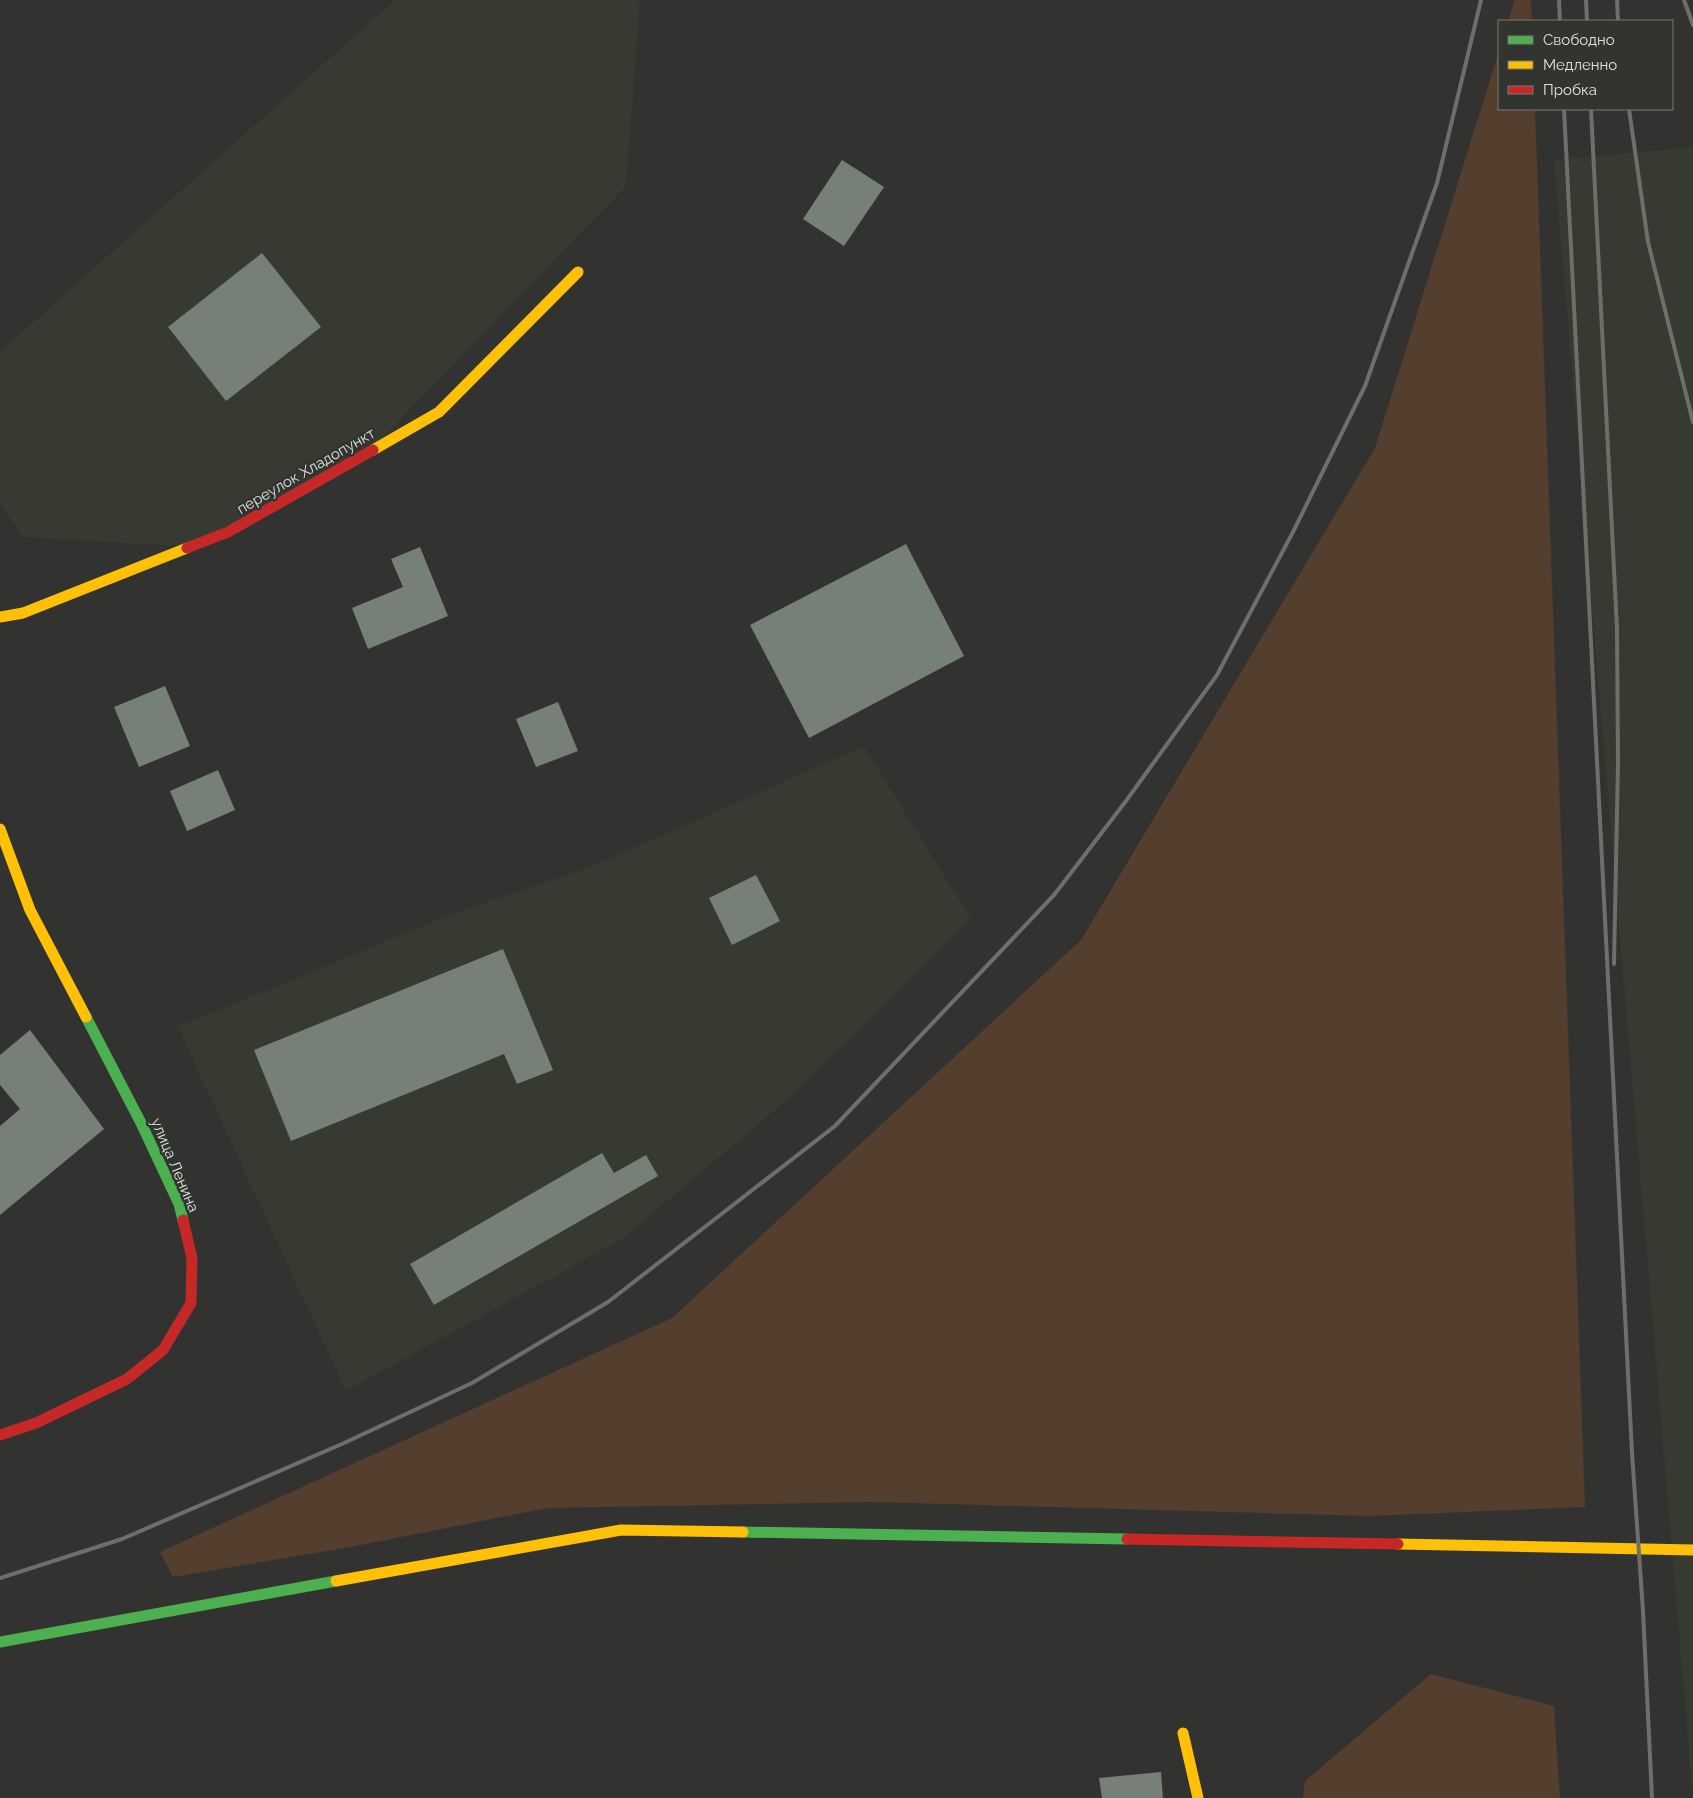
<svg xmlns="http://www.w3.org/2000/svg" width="1693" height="1798" viewBox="0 0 1693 1798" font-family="Raleway,sans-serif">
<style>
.built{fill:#363a30}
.green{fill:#543e2d}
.building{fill:#777f79}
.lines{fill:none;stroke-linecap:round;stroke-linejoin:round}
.fast{stroke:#4caf50;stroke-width:11}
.slow{stroke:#ffc107;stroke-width:11}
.jam{stroke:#c62828;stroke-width:11}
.rail{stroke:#6e6e6c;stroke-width:4}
.labels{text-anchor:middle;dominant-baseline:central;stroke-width:5;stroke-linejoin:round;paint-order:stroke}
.street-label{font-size:15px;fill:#e0e1de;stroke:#32342f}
</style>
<rect width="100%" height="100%" fill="#323330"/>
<!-- built -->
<g class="built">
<path d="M395,0H640L626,186L367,454L191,547L24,537L0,504V352Z"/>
<path d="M1693,147V1798L1554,160Z"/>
<path d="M864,746L971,919L794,1094L622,1239L346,1391L178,1027L447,916L595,865Z"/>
</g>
<!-- green -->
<g class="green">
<path d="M1515,0H1531L1532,21H1508Z"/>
<path d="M1499,51V109H1535L1585,1507L1370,1516L871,1502L547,1508L351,1547L173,1577L160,1552L672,1318L1081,940L1375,448Z"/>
<path d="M1431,1674L1554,1706L1560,1798H1303L1305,1781Z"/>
</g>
<!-- building -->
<g class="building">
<path d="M842,160L884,187L844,246L803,219Z"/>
<path d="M262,253L321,327L226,401L168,327Z"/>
<path d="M906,544L964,656L809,738L750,625Z"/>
<path d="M420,547L448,616L368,649L352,608L403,587L391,559Z"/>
<path d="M165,686L190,746L139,767L114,707Z"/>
<path d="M558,702L578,751L536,767L516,719Z"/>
<path d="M218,770L235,810L187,831L170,791Z"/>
<path d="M756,875L780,921L732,945L709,898Z"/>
<path d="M503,949L553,1070L517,1084L504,1054L291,1141L254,1050Z"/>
<path d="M30,1030L104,1129L0,1215V1126L20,1109L0,1085V1055Z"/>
<path d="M602,1153L614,1173L646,1155L658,1176L434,1305L410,1264Z"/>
<path d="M1161,1772L1163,1798H1102L1099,1778Z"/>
</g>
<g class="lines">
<!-- fast -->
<g class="fast">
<path d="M86,1017L141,1123L179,1204L183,1220"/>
<path d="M743,1532L1127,1539"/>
<path d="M0,1642L336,1581"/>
</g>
<!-- slow -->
<g class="slow">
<path d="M373,450L439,412L578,272"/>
<path d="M0,617L23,613L187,548"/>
<path d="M0,829L30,910L86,1017"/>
<path d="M1398,1544L1693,1550"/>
<path d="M336,1581L621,1530L743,1532"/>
<path d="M1183,1733L1198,1798"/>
</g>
<!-- jam -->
<g class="jam">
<path d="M187,548L228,532L373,450"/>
<path d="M0,1435L36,1423L127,1379L163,1350L191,1303L192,1258L183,1220"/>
<path d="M1127,1539L1398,1544"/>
</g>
<!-- rail -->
<g class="rail">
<path d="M1559,0L1560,21"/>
<path d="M1586,0L1587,21"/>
<path d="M1617,0L1618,21"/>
<path d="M1684,0L1693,25"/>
<path d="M1564,109L1632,1453L1643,1611L1652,1798"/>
<path d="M1591,109L1617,629L1618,763L1614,964"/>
<path d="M1629,109L1648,242L1693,422"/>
<path d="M0,1578L122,1539L342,1444L472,1383L608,1302L835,1126L1054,895L1126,801L1217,675L1293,532L1365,386L1437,183L1481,0"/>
</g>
</g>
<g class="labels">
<!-- street labels -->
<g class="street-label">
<text transform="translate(306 471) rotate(-30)">переулок Хладопункт</text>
<text transform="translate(175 1165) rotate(67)">улица Ленина</text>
</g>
</g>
<!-- legend -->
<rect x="1498" y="20" width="175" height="90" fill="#32342f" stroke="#787975"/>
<rect x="1508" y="36" width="25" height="8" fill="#4caf50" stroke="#787975"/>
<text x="1543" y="45" font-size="15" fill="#e0e1de">Свободно</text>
<rect x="1508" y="61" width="25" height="8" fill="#ffc107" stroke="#787975"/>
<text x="1543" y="70" font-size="15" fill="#e0e1de">Медленно</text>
<rect x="1508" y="86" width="25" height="8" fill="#c62828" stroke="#787975"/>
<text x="1543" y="95" font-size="15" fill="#e0e1de">Пробка</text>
</svg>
